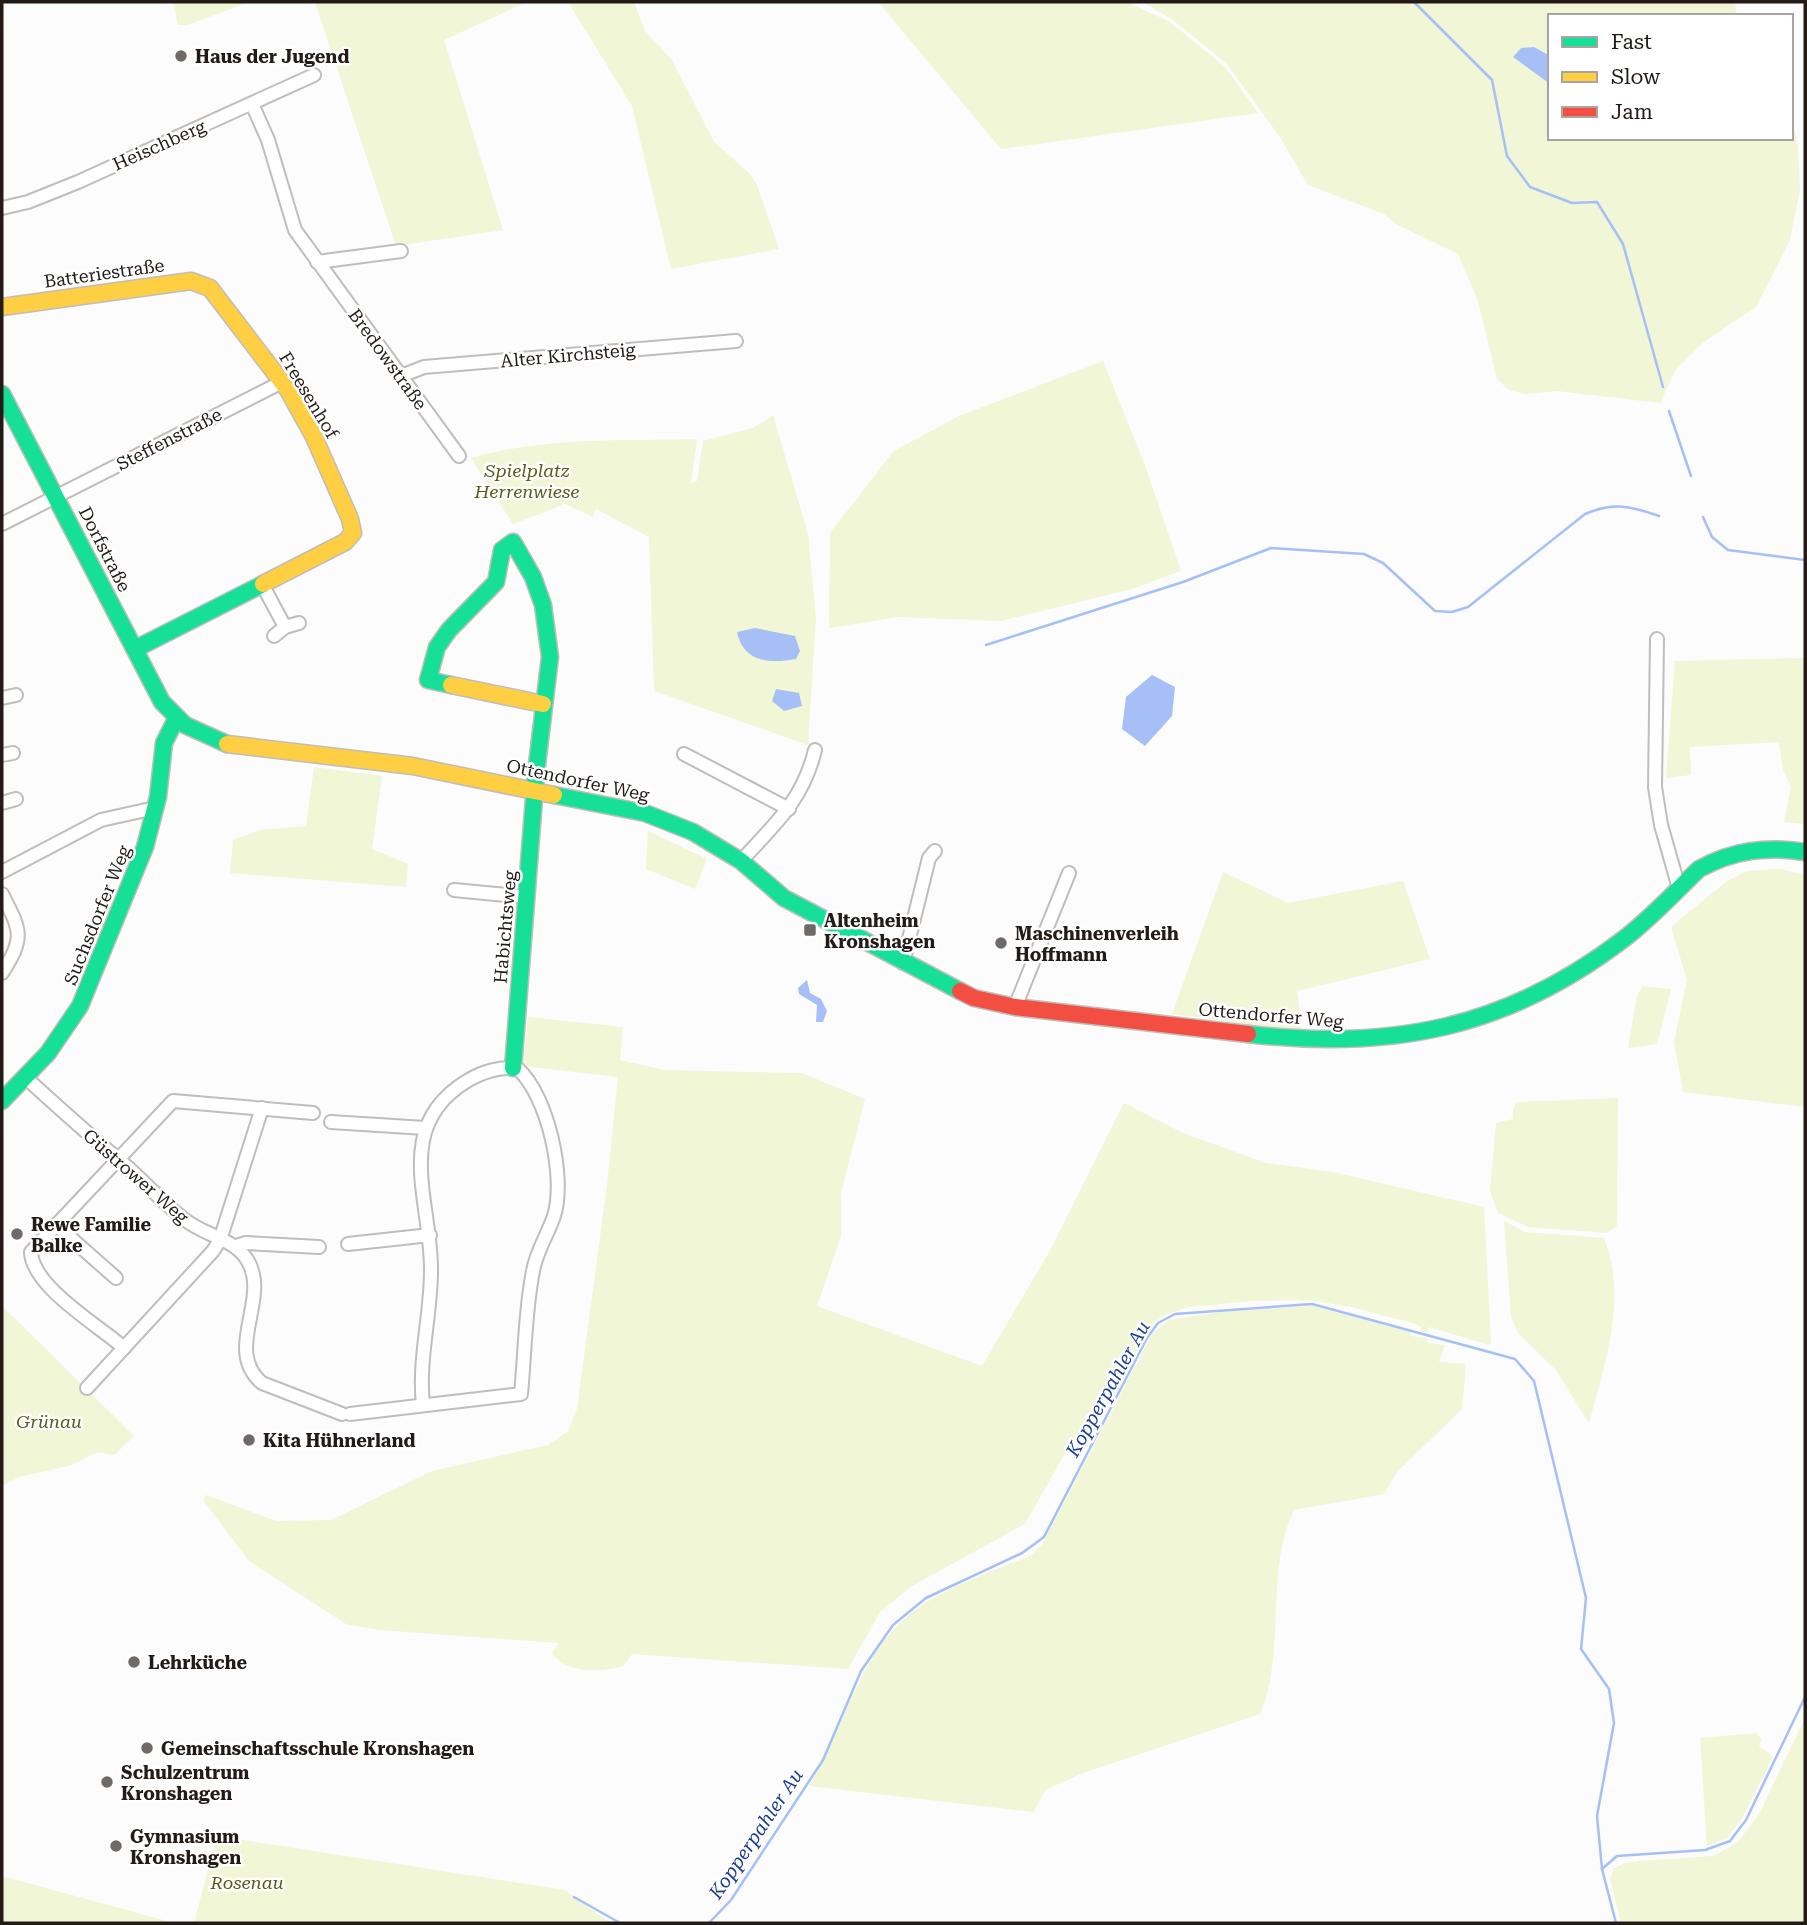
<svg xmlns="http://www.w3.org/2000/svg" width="1807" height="1925" viewBox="0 0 1807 1925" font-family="'Roboto Serif',serif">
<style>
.green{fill:#f1f6d6}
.water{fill:#a6c0f7}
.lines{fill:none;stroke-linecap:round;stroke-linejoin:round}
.stream{stroke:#a6c0f7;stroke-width:2.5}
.street-casing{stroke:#c0bdbb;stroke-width:16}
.fast-casing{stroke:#c0bdbb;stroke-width:19}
.slow-casing{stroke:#c0bdbb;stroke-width:19}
.jam-casing{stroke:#c0bdbb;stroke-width:19}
.street{stroke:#fefffe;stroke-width:12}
.fast{stroke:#16e098;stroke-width:16}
.slow{stroke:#ffcf43;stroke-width:16}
.jam{stroke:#f24e42;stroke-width:16}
.poi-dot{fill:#6f6a67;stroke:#fff;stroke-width:2.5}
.labels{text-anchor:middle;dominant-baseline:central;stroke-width:5;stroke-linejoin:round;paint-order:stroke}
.poi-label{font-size:18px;font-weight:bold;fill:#231b17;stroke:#fff;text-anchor:start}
.street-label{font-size:18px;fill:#231b17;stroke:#fff}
.park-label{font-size:18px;font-style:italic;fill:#575d16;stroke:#fff}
.water-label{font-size:19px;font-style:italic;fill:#1b3d96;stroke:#fff}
</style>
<rect width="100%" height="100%" fill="#fbfcfb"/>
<!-- green -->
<g class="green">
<path d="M173,2H250L187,25H178Z"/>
<path d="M315,2H527L444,40L503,230L396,246Z"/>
<path d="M568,2H634L645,31L672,60L714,142L750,174L757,185L779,249L671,269L632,106Z"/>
<path d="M878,2H1127L1170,22L1225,67L1258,113L1001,149Z"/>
<path d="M1143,2H1735L1737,16H1550V138H1791V113L1798,147L1800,189L1790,240L1756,307L1701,344L1676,369L1660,403L1557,391L1525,394L1509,390L1497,379L1478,301L1458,254L1396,224L1384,214L1308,185L1280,137L1226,63L1173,20Z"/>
<path d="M1103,361L1145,465L1181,571L1132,589L1001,621L898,617L829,628L830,533L894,451L959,416Z"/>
<path d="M773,415L808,534L816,618L808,745L654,691L649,537L596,509L593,517L565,504L513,524L471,458C544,437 621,441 697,439L691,483L697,481L703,441L753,428Z"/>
<path d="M1805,658V824L1784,822L1791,787L1783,770L1779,742L1690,747L1691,775L1666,778L1675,661Z"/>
<path d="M314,767L382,776L372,849L408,864L406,887L230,873L233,840L260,830L306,826Z"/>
<path d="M648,831L707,859L695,889L646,869Z"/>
<path d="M1780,869L1805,875V1107L1683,1092L1674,1042L1687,980L1671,927L1727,881L1747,871Z"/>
<path d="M1223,872L1288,903L1403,881L1430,959L1297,991L1302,1032L1172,1014Z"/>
<path d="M1642,986L1671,989L1657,1044L1628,1048L1637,996Z"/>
<path d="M528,1017L623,1027L620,1060L664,1070L802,1073L865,1099L841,1193V1236L817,1306L982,1366L1051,1249L1124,1103L1183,1133L1266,1163L1333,1172L1484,1207L1491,1342L1489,1345L1429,1327L1426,1333L1420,1331L1421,1327L1416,1324L1351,1307L1309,1300L1252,1301L1189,1307L1167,1314L1153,1323L1142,1339L1116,1394L1063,1457L1025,1524L910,1587L880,1612L848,1669L632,1654L623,1666C601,1672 567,1675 552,1653L559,1643L379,1630L346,1624L249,1561L203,1500L206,1495L276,1521L331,1520L432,1471L548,1445L568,1431L577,1409L607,1185L618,1077L523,1066Z"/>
<path d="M1618,1098L1617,1226L1607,1233L1528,1227L1498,1213L1490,1191L1496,1123L1513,1119V1109L1517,1102Z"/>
<path d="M1504,1221L1525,1232L1604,1238C1628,1298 1605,1364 1589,1423L1555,1369L1518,1333L1511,1317Z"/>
<path d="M2,1306L134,1436L114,1455L98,1452L72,1465L19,1477L2,1486Z"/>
<path d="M1313,1306L1410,1332L1411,1336L1426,1338L1428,1343L1445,1345L1439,1362L1466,1364L1462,1409L1397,1472L1384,1494L1294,1510C1264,1572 1287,1651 1260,1714L1083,1773L1045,1790L1034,1812L809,1786C841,1736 855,1669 897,1626C931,1591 986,1574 1030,1556L1042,1545L1152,1334L1169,1320L1227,1311Z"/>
<path d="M1805,1718V1923H1621L1610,1880L1613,1869L1627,1862L1713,1856L1738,1842L1759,1814Z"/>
<path d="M1756,1733L1762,1739L1759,1746L1773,1757L1742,1819L1727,1838L1707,1846L1700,1738Z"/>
<path d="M217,1836L565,1890L610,1923H194Z"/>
<path d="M2,1876L174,1923H2Z"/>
</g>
<!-- water -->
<g class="water">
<path d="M1534,47L1550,56V84L1513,57L1521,48Z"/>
<path d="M755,628L795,636L800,651L796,659C769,664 743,662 737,632Z"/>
<path d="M1152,675L1175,687L1172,716L1145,746L1122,729L1126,697Z"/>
<path d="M776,689L799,693L802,706L784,711L772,701Z"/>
<path d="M807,980L810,993L821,999L827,1011L823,1022H816L817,1005L799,994L798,988Z"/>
</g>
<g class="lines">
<!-- stream -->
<g class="stream">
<path d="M1414,2L1492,80L1507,156L1530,187L1572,203L1597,202L1623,244L1663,387"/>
<path d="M1669,411L1691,476"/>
<path d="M1703,517L1712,537L1728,550L1805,560"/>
<path d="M986,645L1183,582L1271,548L1364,554L1383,563L1435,611L1452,612L1468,607L1585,514C1613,502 1631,506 1659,516"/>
<path d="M1602,1869L1617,1856L1705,1850L1730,1841L1746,1820L1805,1697"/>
<path d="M574,1897L620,1923"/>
<path d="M709,1923L731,1900L823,1760L861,1671L893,1625L926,1598L1022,1553L1044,1537L1147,1338L1158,1323L1175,1314L1312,1304L1515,1359L1534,1381L1586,1598L1581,1649L1609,1689L1614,1723L1597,1816L1602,1869L1616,1923"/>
</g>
<!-- street casing -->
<g class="street-casing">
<g id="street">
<path d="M252,104L268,140L295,230L459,456"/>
<path d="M2,208L28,202L78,182L314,75"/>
<path d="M317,262L401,251"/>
<path d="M401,376L424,367L736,341"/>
<path d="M2,524L282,382"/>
<path d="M262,584L285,627"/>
<path d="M274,636L285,627L299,623"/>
<path d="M1657,639L1655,787L1661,825L1679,888"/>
<path d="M2,698L16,695"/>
<path d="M684,754L789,809"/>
<path d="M2,755L13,753"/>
<path d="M2,803L16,799"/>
<path d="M741,861C775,824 803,800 815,750"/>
<path d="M2,872L101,820L155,808"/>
<path d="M454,890L527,897"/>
<path d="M2,894C21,931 25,937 2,973"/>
<path d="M903,963L929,858L935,851"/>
<path d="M1015,1007L1069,873"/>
<path d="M25,1077C58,1107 91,1137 125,1165C145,1182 163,1203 184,1219C203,1235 232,1238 246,1258C273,1297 222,1349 262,1383L342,1414"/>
<path d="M331,1122L425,1128"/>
<path d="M56,1225L116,1278"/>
<path d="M348,1244L430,1235"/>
<path d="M236,1246L246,1243L319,1247"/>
<path d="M124,1348C101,1327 32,1287 31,1252L173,1101L313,1113"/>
<path d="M87,1388L213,1251L220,1240L262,1108"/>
<path d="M350,1414L521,1394C525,1353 525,1311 533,1271C536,1252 548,1234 554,1216C566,1178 548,1096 518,1069C502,1065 480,1073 467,1081C391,1127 432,1202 431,1271C431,1316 418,1359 423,1405"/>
</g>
</g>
<!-- fast casing -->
<g class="fast-casing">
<g id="fast">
<path d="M2,394L162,702L185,725L227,744"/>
<path d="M135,649L263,584"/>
<path d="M451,685L428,680L437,647L449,630L496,582L502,550L513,542L533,577L543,605L550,657L536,773L513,1068"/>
<path d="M554,795L645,813L693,832L741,861L784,898L960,991"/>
<path d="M1248,1034C1392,1051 1508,1028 1625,938C1651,918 1675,892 1699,869C1734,850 1766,846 1805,852"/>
<path d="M2,1101L48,1053L80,1006L145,847L158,797L164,743L176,719"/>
</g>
</g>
<!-- slow casing -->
<g class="slow-casing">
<g id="slow">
<path d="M2,307L191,281L210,288L288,390L314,437L350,519L353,533L345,542L263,584"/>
<path d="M451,685L543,704"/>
<path d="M227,744L413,766L554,795"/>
</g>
</g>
<!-- jam casing -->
<g class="jam-casing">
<path id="jam" d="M960,991L974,998L1015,1007L1248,1034"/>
</g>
<!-- street -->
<use href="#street" class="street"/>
<!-- fast -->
<use href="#fast" class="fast"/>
<!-- slow -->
<use href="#slow" class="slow"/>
<!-- jam -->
<use href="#jam" class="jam"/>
</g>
<!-- markers -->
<g class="poi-dot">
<circle cx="181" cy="56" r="7"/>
<rect x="803" y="923" width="14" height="14" rx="3.5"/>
<circle cx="1001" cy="943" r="7"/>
<circle cx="17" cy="1234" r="7"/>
<circle cx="249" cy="1440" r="7"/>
<circle cx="134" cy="1662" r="7"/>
<circle cx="147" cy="1748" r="7"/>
<circle cx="107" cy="1782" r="7"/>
<circle cx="116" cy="1846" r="7"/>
</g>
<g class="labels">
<!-- poi labels -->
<g class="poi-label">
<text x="195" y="56">Haus der Jugend</text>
<text x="824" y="920">Altenheim<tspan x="824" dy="21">Kronshagen</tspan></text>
<text x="1015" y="933">Maschinenverleih<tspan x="1015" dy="21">Hoffmann</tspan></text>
<text x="31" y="1224">Rewe Familie<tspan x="31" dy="21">Balke</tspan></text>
<text x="263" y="1440">Kita Hühnerland</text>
<text x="148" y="1662">Lehrküche</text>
<text x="161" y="1748">Gemeinschaftsschule Kronshagen</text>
<text x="121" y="1772">Schulzentrum<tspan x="121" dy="21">Kronshagen</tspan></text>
<text x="130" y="1836">Gymnasium<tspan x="130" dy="21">Kronshagen</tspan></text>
</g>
<!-- street labels -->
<g class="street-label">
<text transform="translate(159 145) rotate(-24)">Heischberg</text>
<text transform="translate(104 273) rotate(-8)">Batteriestraße</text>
<text transform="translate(568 355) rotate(-5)">Alter Kirchsteig</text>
<text transform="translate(388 359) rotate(54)">Bredowstraße</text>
<text transform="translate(309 395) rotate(59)">Freesenhof</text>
<text transform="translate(169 439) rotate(-27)">Steffenstraße</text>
<text transform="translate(105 549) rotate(63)">Dorfstraße</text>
<text transform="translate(578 780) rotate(12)">Ottendorfer Weg</text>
<text transform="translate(97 915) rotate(-68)">Suchsdorfer Weg</text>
<text transform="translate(505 927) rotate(-85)">Habichtsweg</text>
<text transform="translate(1271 1015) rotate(5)">Ottendorfer Weg</text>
<text transform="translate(136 1176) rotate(41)">Güstrower Weg</text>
</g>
<!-- park labels -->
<g class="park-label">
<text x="527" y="470">Spielplatz<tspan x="527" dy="21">Herrenwiese</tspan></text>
<text x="49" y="1421">Grünau</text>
<text x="247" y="1882">Rosenau</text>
</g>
<!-- water labels -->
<g class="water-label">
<text transform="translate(1108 1389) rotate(-61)">Kopperpahler Au</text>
<text transform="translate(756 1834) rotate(-56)">Kopperpahler Au</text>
</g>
</g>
<!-- border -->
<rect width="1807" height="1925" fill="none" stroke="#231b17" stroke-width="7"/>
<!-- legend -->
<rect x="1548" y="14" width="245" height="126" fill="#ffffff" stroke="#a7a4a2" stroke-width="2"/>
<rect x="1562" y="37" width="35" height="10" fill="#16e098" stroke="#a7a4a2" stroke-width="2"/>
<text x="1611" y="49" font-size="21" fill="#231b17">Fast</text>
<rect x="1562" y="72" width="35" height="10" fill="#ffcf43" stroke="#a7a4a2" stroke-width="2"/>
<text x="1611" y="84" font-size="21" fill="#231b17">Slow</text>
<rect x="1562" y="107" width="35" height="10" fill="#f24e42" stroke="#a7a4a2" stroke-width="2"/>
<text x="1611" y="119" font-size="21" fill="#231b17">Jam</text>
</svg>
